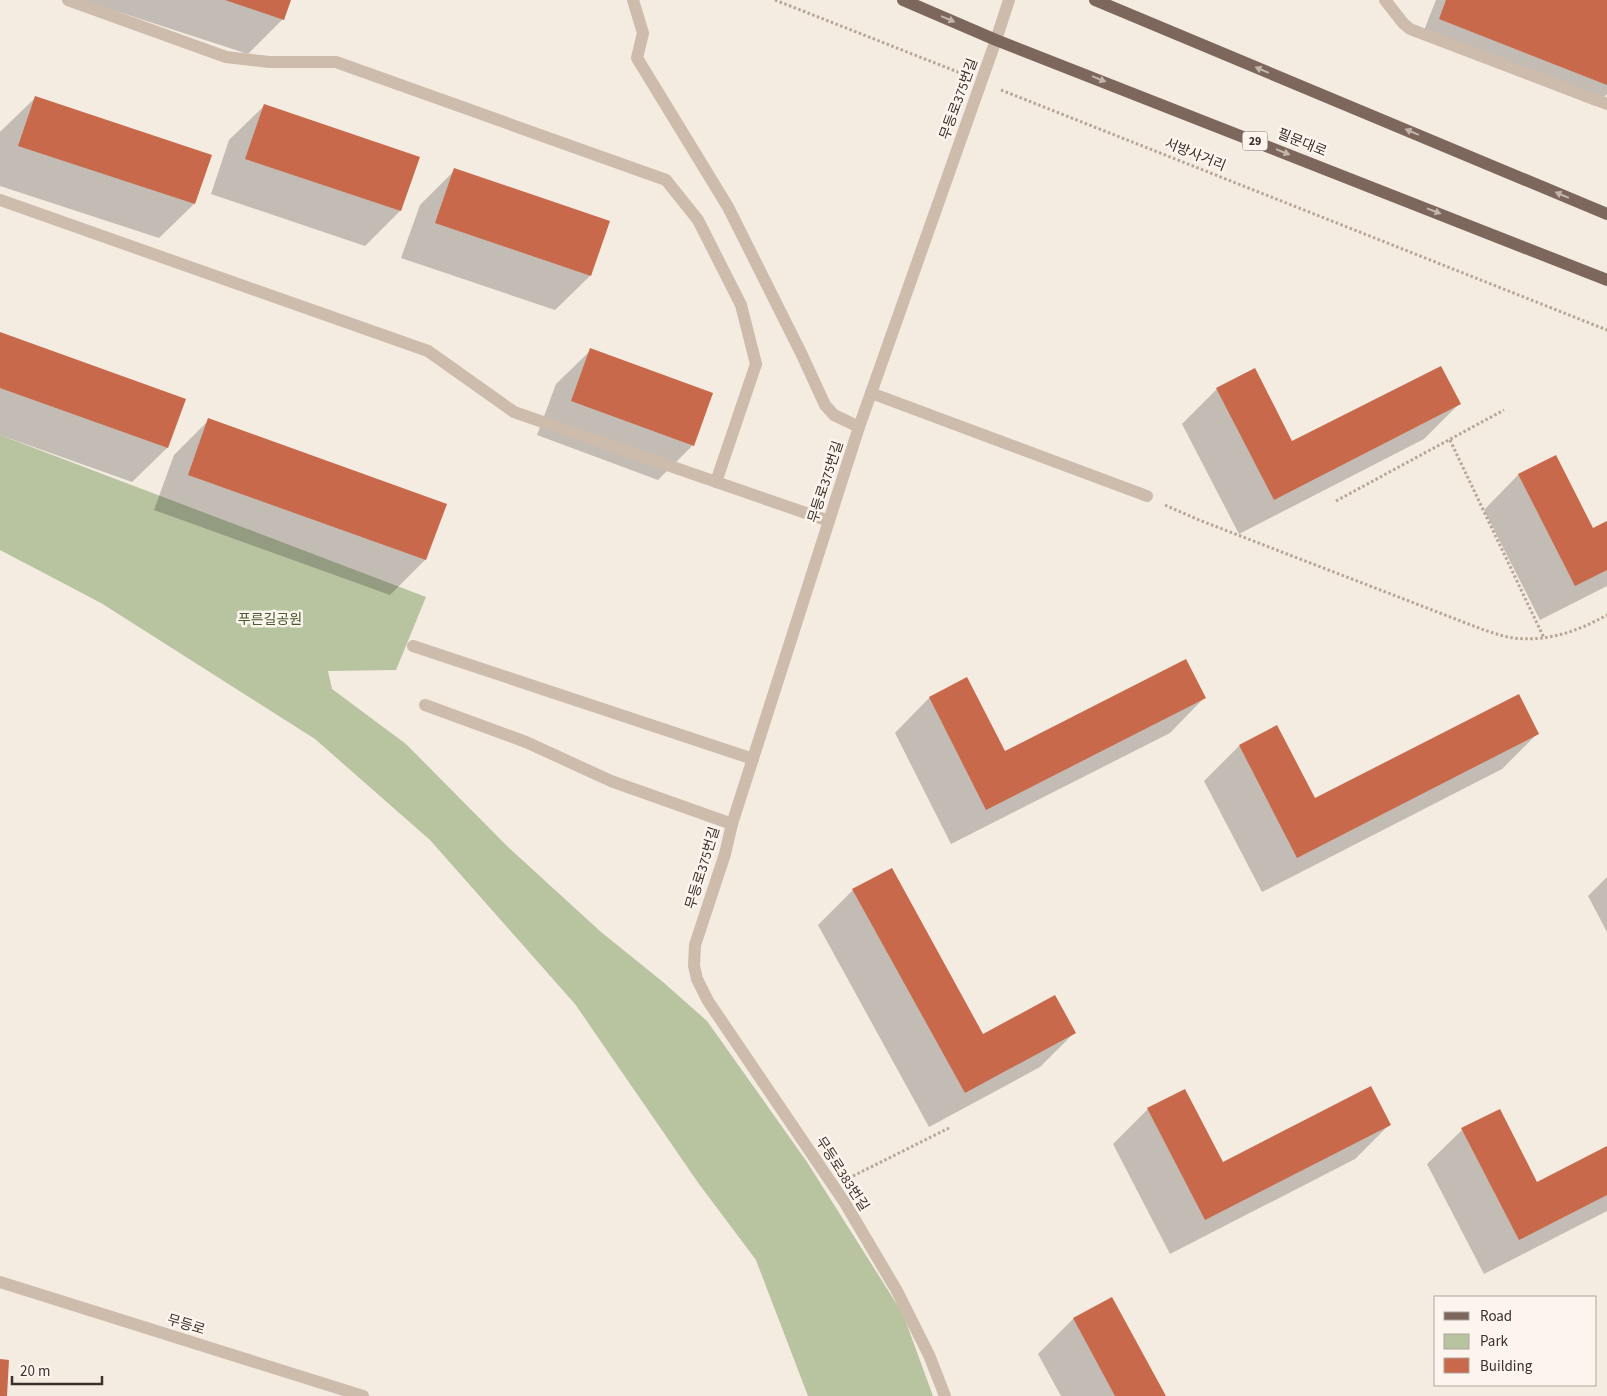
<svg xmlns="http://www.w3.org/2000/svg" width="1607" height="1396" viewBox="0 0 1607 1396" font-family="'Source Sans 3','Noto Sans KR',sans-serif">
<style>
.green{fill:#b8c4a0}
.shadow{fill:#0003}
.building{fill:#c8694b}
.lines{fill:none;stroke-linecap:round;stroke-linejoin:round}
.path{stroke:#b9a596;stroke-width:3;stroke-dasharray:2.5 2.5;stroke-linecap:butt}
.minor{stroke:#cdbbac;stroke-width:12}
.major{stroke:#7d675c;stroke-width:12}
.oneway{fill:#c2b5ac}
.labels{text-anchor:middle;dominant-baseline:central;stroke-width:5;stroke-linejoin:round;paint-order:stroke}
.shield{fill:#fbf5ee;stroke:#756b66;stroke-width:1}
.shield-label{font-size:12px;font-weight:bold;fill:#3b302b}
.street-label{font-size:14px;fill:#3b302b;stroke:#fbf5ee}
.park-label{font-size:14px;fill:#4a5a2e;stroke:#fbf5ee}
</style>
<rect width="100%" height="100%" fill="#f4ebe1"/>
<!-- green -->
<path class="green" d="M0,435L426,597L396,670L328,671L332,689L406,744L507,846L601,932L663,982L707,1021L807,1162L903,1314L933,1396H808L756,1260L699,1184L575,1004L430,840L315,739L101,603L0,550Z"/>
<!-- shadow -->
<g class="shadow">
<path d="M82,0H289L283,19L248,54Z"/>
<path d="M1436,0H1607V94L1595,106L1421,38Z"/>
<path d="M35,98L194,204L159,238L0,186V132Z"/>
<path d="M264,106L418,157L400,211L365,246L211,194L229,140Z"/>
<path d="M455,170L590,276L555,310L401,258L420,205Z"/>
<path d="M0,334L184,400L167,448L132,482L0,435Z"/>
<path d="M591,350L693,445L658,480L537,435L556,384Z"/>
<path d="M1217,389L1292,443L1459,404L1424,439L1239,534L1182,424Z"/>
<path d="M209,420L445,504L425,560L390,595L154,510L174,455Z"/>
<path d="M1555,456L1593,529L1607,522V586L1540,620L1484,510L1518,475Z"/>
<path d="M967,679L1004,752L1204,698L1170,733L951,844L895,733L929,698Z"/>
<path d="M1277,727L1315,800L1537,734L1502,769L1262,892L1204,781L1239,746Z"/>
<path d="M1607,877V932L1588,896Z"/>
<path d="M853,890L982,1036L1074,1033L1040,1067L929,1127L818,925Z"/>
<path d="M1184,1091L1222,1163L1389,1125L1355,1159L1170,1254L1113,1144L1148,1109Z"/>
<path d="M1462,1130L1537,1183L1607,1148V1211L1484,1274L1427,1164Z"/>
<path d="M1111,1299L1164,1396H1061L1038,1354L1073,1319Z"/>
</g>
<!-- building -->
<g class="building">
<path d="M225,0H291L284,20Z"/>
<path d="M1446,0H1607V85L1439,19Z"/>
<path d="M35,96L212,155L195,204L18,146Z"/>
<path d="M264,104L420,157L401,211L245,159Z"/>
<path d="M454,168L610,221L591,276L435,223Z"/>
<path d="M0,332L186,399L168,448L0,388Z"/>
<path d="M590,348L713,393L694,446L571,401Z"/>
<path d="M1441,366L1461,404L1274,500L1216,388L1255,368L1292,441Z"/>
<path d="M208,418L447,504L426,560L188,475Z"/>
<path d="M1556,455L1593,528L1607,521V570L1575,586L1518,474Z"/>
<path d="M1186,659L1206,698L986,810L929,697L967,677L1005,751Z"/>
<path d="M1519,694L1539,734L1297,858L1239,745L1277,725L1315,798Z"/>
<path d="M892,868L983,1034L1055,995L1076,1033L965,1093L852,889Z"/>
<path d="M1371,1086L1391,1125L1205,1220L1147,1108L1185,1089L1223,1162Z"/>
<path d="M1500,1109L1537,1182L1607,1146V1195L1519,1240L1461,1128Z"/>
<path d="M1112,1297L1166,1396H1115L1073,1318Z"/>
<path d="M0,1359L9,1360L7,1396H0Z"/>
</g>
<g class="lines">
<!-- path -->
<g class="path">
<path d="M775,0L963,74"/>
<path d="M1001,90L1607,330"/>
<path d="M1450,440L1544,638"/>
<path d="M1336,501L1504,410"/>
<path d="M1165,505L1199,520L1484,630C1494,633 1504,637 1514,638C1548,642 1578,631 1607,615"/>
<path d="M853,1176L949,1128"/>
</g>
<!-- minor -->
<g class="minor">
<path d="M68,0L226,57L269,62H336L666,180L698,220L741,305L756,364L716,482"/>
<path d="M633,0L643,33L637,58L728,207L802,355L825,405L834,415L859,427"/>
<path d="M1385,0L1403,23L1410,29L1607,104"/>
<path d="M0,200L428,351L514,412L829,521"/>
<path d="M871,393L1147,496"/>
<path d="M413,646L753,759"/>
<path d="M425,705L526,742L611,781L732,824"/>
<path d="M0,1282L363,1396"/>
<path d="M945,1396L929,1355L897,1291L845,1203L708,1001L697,979L694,966L695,945L725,854L732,824L859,427L996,40L1009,0"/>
</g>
<!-- major -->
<g class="major">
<path d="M903,0L996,40L1607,280"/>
<path d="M1095,0L1607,214"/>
</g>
</g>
<!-- one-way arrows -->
<defs><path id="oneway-solid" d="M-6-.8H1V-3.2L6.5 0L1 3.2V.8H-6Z" transform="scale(1.25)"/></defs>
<g class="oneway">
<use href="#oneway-solid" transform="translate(948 19) rotate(23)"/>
<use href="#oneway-solid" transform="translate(1262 70) rotate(-157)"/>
<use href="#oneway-solid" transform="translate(1099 79) rotate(22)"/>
<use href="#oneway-solid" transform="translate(1412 132) rotate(-157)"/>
<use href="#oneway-solid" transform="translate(1283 152) rotate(22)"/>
<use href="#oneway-solid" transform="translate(1562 195) rotate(-157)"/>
<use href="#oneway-solid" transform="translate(1434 211) rotate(21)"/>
</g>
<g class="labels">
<!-- shield labels -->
<rect class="shield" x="1242.5" y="131.5" width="25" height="19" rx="4"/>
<g class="shield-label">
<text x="1255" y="141">29</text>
</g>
<!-- street labels -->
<g class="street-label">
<text transform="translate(959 99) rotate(-70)">무등로375번길</text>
<text transform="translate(1302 143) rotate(22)">필문대로</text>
<text transform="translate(1195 155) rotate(22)">서방사거리</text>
<text transform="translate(826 482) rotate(-72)">무등로375번길</text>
<text transform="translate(703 868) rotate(-73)">무등로375번길</text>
<text transform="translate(842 1174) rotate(57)">무등로383번길</text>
<text transform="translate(186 1325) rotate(17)">무등로</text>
</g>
<!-- park labels -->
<g class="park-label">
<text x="270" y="620">푸른길공원</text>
</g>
</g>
<!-- legend -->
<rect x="1434" y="1296" width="162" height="90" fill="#fbf5ee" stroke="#aea6a0"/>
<rect x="1444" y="1312" width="25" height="8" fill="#7d675c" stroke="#aea6a0"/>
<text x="1480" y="1321" font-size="15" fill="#3b302b">Road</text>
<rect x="1444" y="1334" width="25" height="15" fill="#b8c4a0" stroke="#aea6a0"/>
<text x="1480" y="1346" font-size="15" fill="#3b302b">Park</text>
<rect x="1444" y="1358" width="25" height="15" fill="#c8694b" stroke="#aea6a0"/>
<text x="1480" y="1371" font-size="15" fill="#3b302b">Building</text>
<!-- scale -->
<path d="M12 1376v8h90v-8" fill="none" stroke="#3b302b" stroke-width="2.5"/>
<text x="20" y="1376" font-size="15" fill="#3b302b" stroke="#fbf5ee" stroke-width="4" paint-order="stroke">20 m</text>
</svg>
